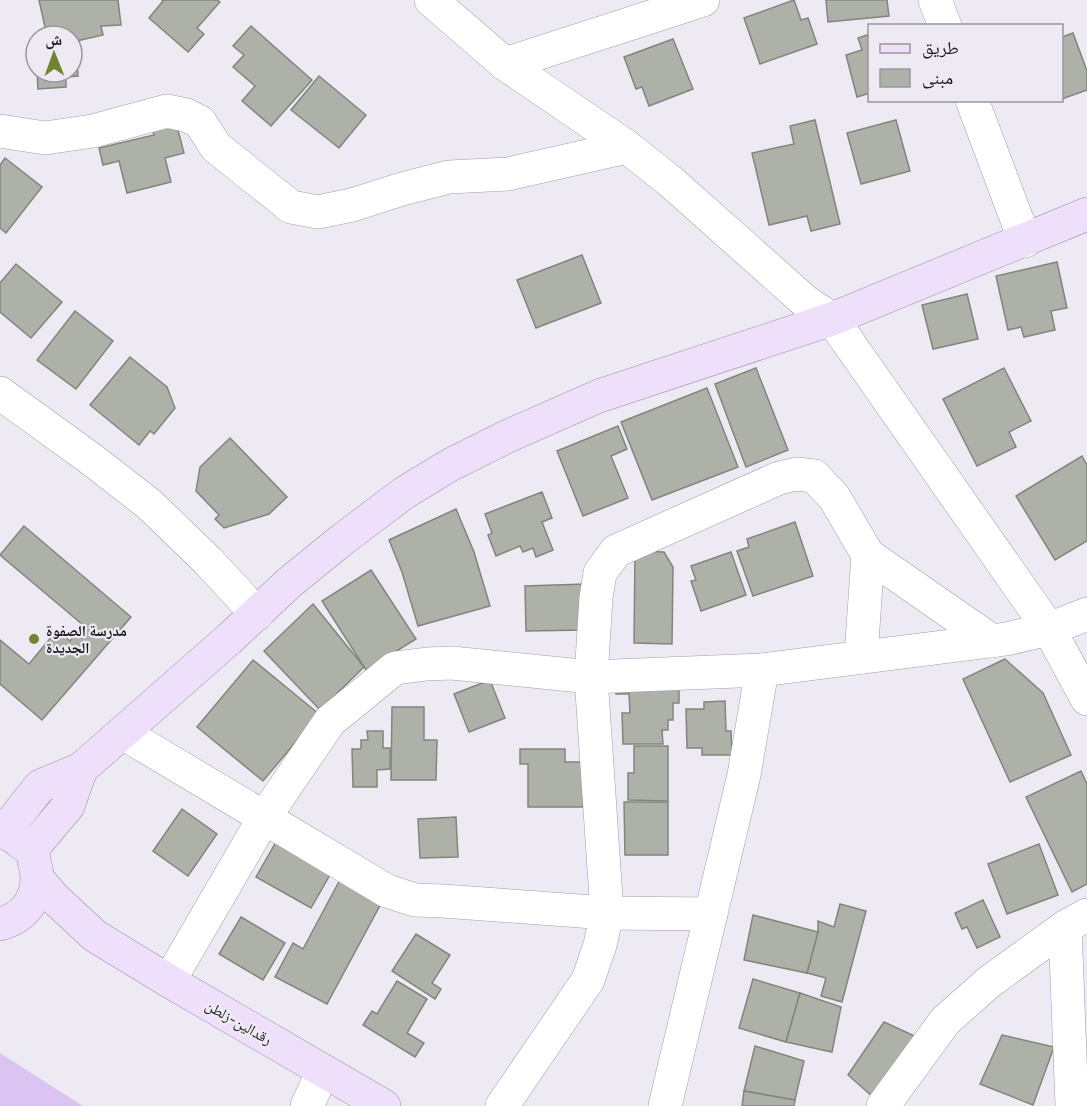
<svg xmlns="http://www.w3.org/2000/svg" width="1087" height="1106" viewBox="0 0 1087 1106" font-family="'Titillium Web','Noto Naskh Arabic',sans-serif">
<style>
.green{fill:#dcc4f2}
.building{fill:#aeb1a8;stroke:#82857d;stroke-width:1.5}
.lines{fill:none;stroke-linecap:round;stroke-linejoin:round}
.minor-casing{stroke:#a29ea6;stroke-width:34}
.major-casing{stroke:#9c8daa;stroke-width:34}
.minor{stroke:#fff;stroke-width:33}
.major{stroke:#eee0fa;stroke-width:33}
.poi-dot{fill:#708434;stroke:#eeeaf3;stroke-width:2}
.labels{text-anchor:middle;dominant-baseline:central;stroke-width:4.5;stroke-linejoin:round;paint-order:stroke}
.poi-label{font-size:15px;font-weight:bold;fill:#1a181c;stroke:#eeeaf3;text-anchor:start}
.street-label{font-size:15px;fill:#1a181c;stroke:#eeeaf3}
</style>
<rect width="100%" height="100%" fill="#eeeaf3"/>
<!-- green -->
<path class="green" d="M0,1053L83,1106H0Z"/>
<!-- building -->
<g class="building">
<path d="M39,0H118L121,25L101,26L103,35L72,42V36H47Z"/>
<path d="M162,0H217L220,2L197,28L204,34L188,52L149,18L163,1Z"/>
<path d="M794,0L801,20L808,18L817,44L760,64L744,18Z"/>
<path d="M826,0H887L889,16L828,22Z"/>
<path d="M251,26L312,80L271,126L242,101L255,86L233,67L244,55L233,46Z"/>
<path d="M1073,33L1087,71V90L1062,99V37Z"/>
<path d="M870,34V93L857,97L846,55L862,50L858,38Z"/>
<path d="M673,39L693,89L649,106L642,87L636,89L624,57Z"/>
<path d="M72,53H77L78,76L66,77V87L38,89L37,72H72Z"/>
<path d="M319,76L366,115L339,148L291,110Z"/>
<path d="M174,115L184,153L165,158L171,182L127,193L119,161L103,165L99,148L154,135L151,121Z"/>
<path d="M815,120L840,224L811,231L807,216L769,225L752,153L794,144L790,126Z"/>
<path d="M896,120L910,171L861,184L847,133Z"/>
<path d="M5,158L42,187L6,233L0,228V165Z"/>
<path d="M582,255L601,303L536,328L517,280Z"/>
<path d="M1057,262L1067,308L1051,311L1055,330L1024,337L1021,327L1008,330L996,276Z"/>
<path d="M16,264L62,302L31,338L0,312V283Z"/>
<path d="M967,294L978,339L933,349L922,305Z"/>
<path d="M75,311L113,341L76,389L37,360Z"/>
<path d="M130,357L167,387L175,408L154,434L150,431L139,445L90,405Z"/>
<path d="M756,368L788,450L746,467L715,384Z"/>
<path d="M1004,368L1031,421L1009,432L1016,447L977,466L943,399Z"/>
<path d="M707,388L738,467L652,500L621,422Z"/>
<path d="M618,426L627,449L611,456L628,498L583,516L557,451Z"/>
<path d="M230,438L287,497L269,514L224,528L215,519L219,515L196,491L200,467Z"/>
<path d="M1082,456L1087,465V541L1055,560L1016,496Z"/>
<path d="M542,492L552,518L542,522L553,550L536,557L533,548L523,552L520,546L496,556L488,535L492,533L485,514Z"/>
<path d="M456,509L474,552L490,606L418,626L402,572L389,540Z"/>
<path d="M795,522L813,576L753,596L737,551L749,547L747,539Z"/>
<path d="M24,526L131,617L42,720L0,684V640L29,664L57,630L70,641L83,625L0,555Z"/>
<path d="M635,551L664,552L673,567L672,644L634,643Z"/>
<path d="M731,552L746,595L701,611L691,581L696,580L691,566Z"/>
<path d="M371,570L416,639L366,670L322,601Z"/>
<path d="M585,584L586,630L526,631L525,586Z"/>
<path d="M313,604L364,667L320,710L264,651Z"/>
<path d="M1005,659L1043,693L1071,755L1010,782L963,679Z"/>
<path d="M253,660L319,714L263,781L197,727Z"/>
<path d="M615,679L679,685V703H673V720H668V730H662L663,744H623L622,713H630L629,694H616Z"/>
<path d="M490,680L505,718L469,732L454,694Z"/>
<path d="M725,701L726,731H731L732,755H702V748H687L686,709H704V702Z"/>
<path d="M392,707H424V740H437L436,780H391Z"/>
<path d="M367,731H383V748H390V769L377,770V787H353L352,749H361V740H368Z"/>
<path d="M634,746H668V801L628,800V773H634Z"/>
<path d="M520,749H565V762H583V807H528V764H520Z"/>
<path d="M1081,771L1087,784V884L1072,892L1026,797Z"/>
<path d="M624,802H668V855H625Z"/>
<path d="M182,809L217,834L188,876L153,851Z"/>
<path d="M456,817L458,857L420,858L418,819Z"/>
<path d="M276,842L331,873L311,908L256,877Z"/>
<path d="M1039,844L1058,895L1007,914L988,864Z"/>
<path d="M342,876L384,898L327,1004L275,977L293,943L303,949Z"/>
<path d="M983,900L1000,937L977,948L967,927L962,929L955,913Z"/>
<path d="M840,904L866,911L842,1002L821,996L826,978L807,973L818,932V921L834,927Z"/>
<path d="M753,915L818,932L807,973L744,960Z"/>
<path d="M241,917L285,943L263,980L219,954Z"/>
<path d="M416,934L450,955L432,983L441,989L435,999L392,971Z"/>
<path d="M753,979L800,993L786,1042L739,1028Z"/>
<path d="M397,981L427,999L407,1033L424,1043L415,1057L363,1025L372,1011L377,1014Z"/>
<path d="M800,993L841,1007L832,1052L786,1042Z"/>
<path d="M884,1022L919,1038L874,1098L848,1075Z"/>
<path d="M1002,1035L1054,1047L1033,1105L980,1084Z"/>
<path d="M755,1046L804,1061L795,1100L744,1091Z"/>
<path d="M744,1091L795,1100L794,1106H742Z"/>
</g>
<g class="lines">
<!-- minor casing -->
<g class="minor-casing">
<g id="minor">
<path d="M431,0L505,64L627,147L670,181L806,302L832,319L1049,629L1087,699"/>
<path d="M935,0L945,26"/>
<path d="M505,64L703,0"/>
<path d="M972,100L1025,241"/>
<path d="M0,131L45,138L93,131L167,111L186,115L200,122L216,147L291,207L318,212L352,205L402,189L449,177L508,174L627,147"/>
<path d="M0,393L91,459L149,504L208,561L257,614"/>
<path d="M861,657L868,555"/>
<path d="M123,733L387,891L415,900L443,901L607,913L711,914"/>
<path d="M1065,927L1072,1106"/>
<path d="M169,981L264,818L330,721L395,668L427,664L452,663L591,677L762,670L1006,639L1049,629L1087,614"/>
<path d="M307,1106L323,1071"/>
<path d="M502,1106L588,980L600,945L607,913L591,677L596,598L600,573L616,551L779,478L797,474L814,476L834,497L868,555L992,641"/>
<path d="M665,1106L744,775L762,670"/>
<path d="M883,1106L945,1021L989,982L1065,927L1087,915"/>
</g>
</g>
<!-- major casing -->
<g class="major-casing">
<g id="major">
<path d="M0,832C8,833 15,837 21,843C25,846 30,848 32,852C33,855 34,858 34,861C43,890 30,916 0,924"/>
<path d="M4,832L40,786L81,769L229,639L290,582L343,539L404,493L450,465L508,436L599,396L832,319L1087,214"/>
<path d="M31,850L68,806L81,769"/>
<path d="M38,879L53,897L95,936L169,981L384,1106"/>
</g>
</g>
<!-- minor -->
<use href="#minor" class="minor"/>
<!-- major -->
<use href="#major" class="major"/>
</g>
<!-- markers -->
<circle class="poi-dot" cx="34" cy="639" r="6"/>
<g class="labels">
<!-- poi labels -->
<g class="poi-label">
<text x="46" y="630">مدرسة الصفوة<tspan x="46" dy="17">الجديدة</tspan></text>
</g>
<!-- street labels -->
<g class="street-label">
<text transform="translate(239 1022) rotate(30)">رقدالين-زلطن</text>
</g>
</g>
<!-- legend -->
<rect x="868" y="24" width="195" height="78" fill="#eeeaf3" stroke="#99969d" stroke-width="1.5"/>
<rect x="880" y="44" width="30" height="9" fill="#eee0fa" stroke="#99969d" stroke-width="1.5"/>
<text x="922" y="54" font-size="18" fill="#1a181c">طريق</text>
<rect x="880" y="69" width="30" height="18" fill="#aeb1a8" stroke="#99969d" stroke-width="1.5"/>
<text x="922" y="84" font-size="18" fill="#1a181c">مبنى</text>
<!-- north arrow -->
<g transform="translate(54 54) rotate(359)"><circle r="28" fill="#eeeaf3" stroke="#99969d" stroke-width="1.5"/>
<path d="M0-4.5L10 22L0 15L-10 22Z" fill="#708434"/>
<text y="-9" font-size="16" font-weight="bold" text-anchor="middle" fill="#1a181c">ش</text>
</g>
</svg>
